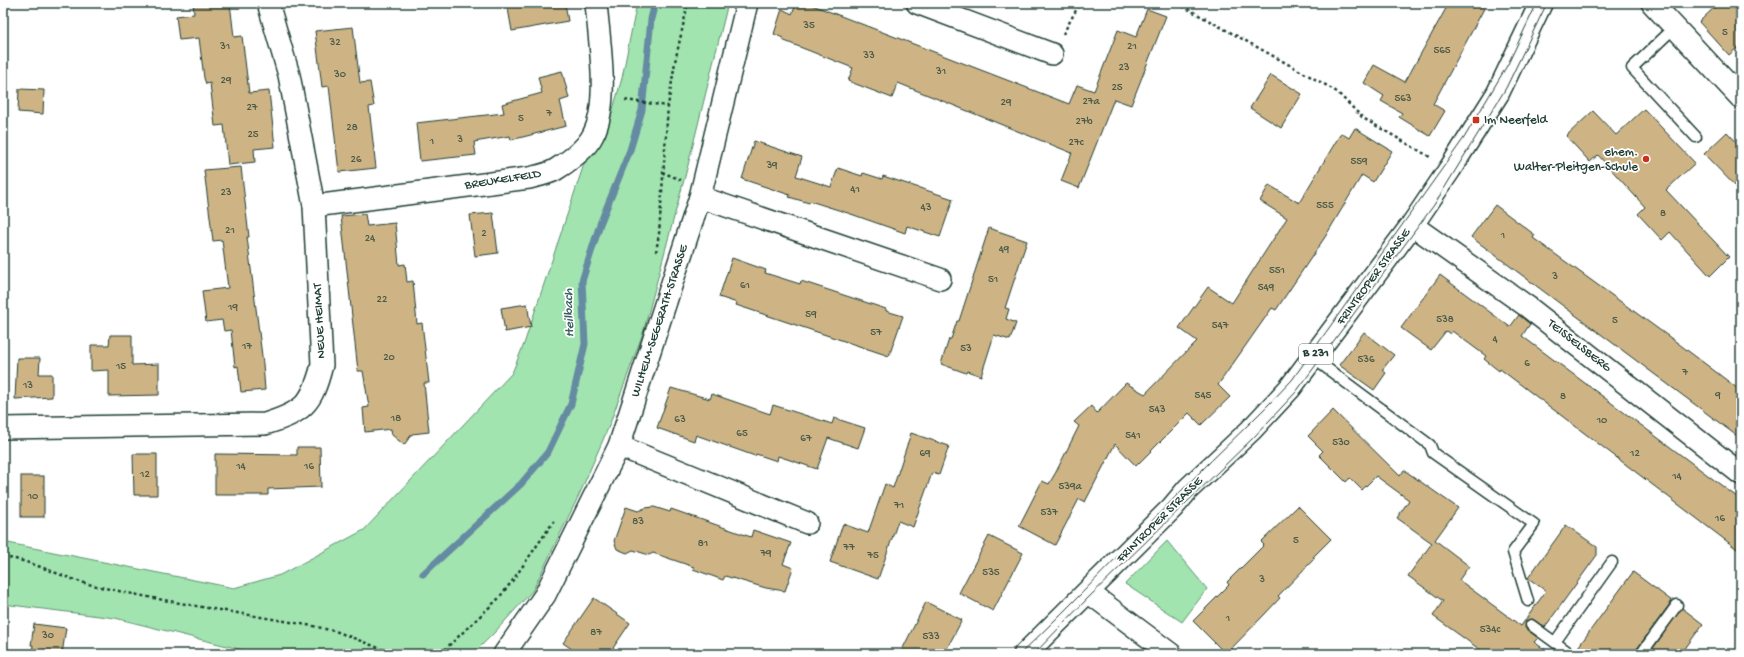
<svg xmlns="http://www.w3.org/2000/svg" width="1744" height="657" viewBox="0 0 1744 657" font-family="'Gochi Hand',sans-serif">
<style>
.green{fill:#a1e4af;stroke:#609072}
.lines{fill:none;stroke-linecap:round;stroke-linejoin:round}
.stream{stroke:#658ba2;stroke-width:7}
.building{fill:#ceb485;stroke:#1f3d34}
.lane-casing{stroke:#1f3d34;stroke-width:13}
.street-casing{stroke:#1f3d34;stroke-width:24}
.primary-casing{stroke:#1f3d34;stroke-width:25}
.path{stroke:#1f3d34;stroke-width:2.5;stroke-dasharray:3 3;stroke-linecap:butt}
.lane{stroke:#fff;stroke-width:10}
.street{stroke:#fff;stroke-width:21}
.primary{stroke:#fff;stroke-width:22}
.tram{stroke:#1f3d34;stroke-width:1}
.poi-dot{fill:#c8321e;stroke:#fff;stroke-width:1.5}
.labels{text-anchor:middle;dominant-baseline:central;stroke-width:3.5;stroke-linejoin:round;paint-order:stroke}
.number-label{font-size:11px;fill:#4b5b48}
.shield{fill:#fff;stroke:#627771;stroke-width:1}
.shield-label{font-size:12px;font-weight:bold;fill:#1f3d34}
.poi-label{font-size:13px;fill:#1f3d34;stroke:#fff;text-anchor:start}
.street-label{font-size:13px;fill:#1f3d34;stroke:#fff}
.water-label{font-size:14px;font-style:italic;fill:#3c5e62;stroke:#fff}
</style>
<rect width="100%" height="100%" fill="#fff"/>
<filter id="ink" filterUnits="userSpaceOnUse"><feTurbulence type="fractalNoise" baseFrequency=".025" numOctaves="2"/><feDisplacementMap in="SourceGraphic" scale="8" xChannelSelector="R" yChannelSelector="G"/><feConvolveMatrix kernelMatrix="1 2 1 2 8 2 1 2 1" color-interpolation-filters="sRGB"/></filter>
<g filter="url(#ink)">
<!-- green -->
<g class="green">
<path d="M637,3H728L688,165L643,333L609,426L580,493L533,590L495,632L473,654H251V652L115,618L3,604V542L234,588L280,575L364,530L512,373L524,344L584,164L607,130L622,78Z"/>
<path d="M1167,541L1207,589L1182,622L1125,584Z"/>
</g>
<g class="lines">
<!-- stream -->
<path class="stream" d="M423,574L521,484L548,452L571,404L585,344L582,281L600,224L630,150L642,110L651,19L655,3"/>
</g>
<!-- building -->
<g class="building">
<path d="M193,3H230L234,37L242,36L249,93L269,91L275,147L254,149L255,162L228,165L224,125L215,126L210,83L206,84L204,78L199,38L179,40L176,16L194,14Z"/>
<path d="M507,3H565L568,21L512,31Z"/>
<path d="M797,3H807L1069,104L1077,85L1094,91L1118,30L1136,37L1147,9L1166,16L1131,105L1114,99L1079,188L1061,181L1072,153L898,83L892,98L848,81L853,68L782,40L783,38L774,34L782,9L792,14Z"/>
<path d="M1449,3H1487L1433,104L1445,111L1430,136L1399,117L1402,113L1381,101L1384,96L1364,83L1374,65L1405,82Z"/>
<path d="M1719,3H1734L1741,11V44L1729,55L1699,22Z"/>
<path d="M353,27L360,83L370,82L374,106L369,107L376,168L339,172L329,86L322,87L315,31Z"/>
<path d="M562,71L569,98L560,101L566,126L511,140L510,136L474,142L476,155L420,161L416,123L504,113L502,104L542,93L538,77Z"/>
<path d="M1271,75L1302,94L1281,128L1250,108Z"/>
<path d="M19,89L44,90L43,114L18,112Z"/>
<path d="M1644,109L1695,163L1666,190L1729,257L1710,276L1670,232L1662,240L1638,214L1645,207L1598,155L1590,162L1566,136L1593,111L1616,135Z"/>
<path d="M1355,128L1392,151L1373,182L1362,175L1325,237L1276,310L1272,308L1218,385L1230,397L1201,425L1189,413L1136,466L1115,444L1085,502L1079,499L1055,545L1019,526L1042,481L1049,484L1056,472L1079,426L1074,422L1091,406L1097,413L1126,383L1145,394L1197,341L1179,328L1208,287L1232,303L1287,218L1260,201L1269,185L1299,203L1341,133L1349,138Z"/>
<path d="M1727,132L1741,147V192L1704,154Z"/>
<path d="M754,141L802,157L796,176L831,187L838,168L862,176L863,173L882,179L883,176L953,199L940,237L907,226L905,233L851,214L810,201L809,203L789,197L790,195L742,179Z"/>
<path d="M241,167L249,237H247L263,364L265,390L241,392L238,366L235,367L231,330L224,331L222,320L206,322L202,291L228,288L222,240L213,241L204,170Z"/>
<path d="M1495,205L1535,235L1533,238L1679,344L1741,391V439L1471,237Z"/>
<path d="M493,213L498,253L475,256L470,215Z"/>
<path d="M365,214L367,226L395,223L399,265L405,264L407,282L413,281L417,324L422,323L429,383H424L429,432L412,434L404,445L392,435L391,429L365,432L363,408L369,407L363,371H358L341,216Z"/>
<path d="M989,228L1027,241L1005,308L1009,309L1006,319L1016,323L1010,340L994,335L981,376L967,371L966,373L941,364L949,339H951L957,321H959Z"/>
<path d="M732,258L766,270L765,273L800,284L801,281L886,309V311L903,316L889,356L736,305L737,303L719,297Z"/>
<path d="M1440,275L1510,327L1519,315L1525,320L1530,324L1522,336L1741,500V552L1500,369L1499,371L1484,359L1486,356L1452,331L1450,334L1446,331L1431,350L1401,328Z"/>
<path d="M527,304L531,327L505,332L501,308Z"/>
<path d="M1364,332L1394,355L1382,370L1386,373L1374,390L1339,365Z"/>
<path d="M110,335H132V365L159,364V395L109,396V370L91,371V345H109Z"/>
<path d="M17,358H40L39,374H52V397L15,399Z"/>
<path d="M671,388L710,399L712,394L770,414L773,405L832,424L834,418L865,428L858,448L828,438L817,469L778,456L777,461L756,454L755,456L696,435L694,441L657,428Z"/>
<path d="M1333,410L1400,476L1404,470L1458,508L1435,540L1469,566L1459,580L1521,626L1546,591L1528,578L1566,525L1597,547V555L1545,627L1532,619L1526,622L1525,628L1538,638L1534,642L1551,654H1486L1433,616L1443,601L1408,576L1432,543L1397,518L1409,500L1376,476L1362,490L1350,478L1346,482L1319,455L1323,451L1308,436Z"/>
<path d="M911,433L949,446L939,475L932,473L913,527L898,521L878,579L830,562L843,524L868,533L885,484L893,488Z"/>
<path d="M297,447H320L321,487L268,489V495H215V454L297,455Z"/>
<path d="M133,454H157V495H134Z"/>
<rect x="21" y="476" width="23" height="41"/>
<path d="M1298,506L1331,539L1313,557L1315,558L1278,596L1280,598L1263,616L1226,654L1193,621L1229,585L1227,582L1264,545L1261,542Z"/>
<path d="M626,507L638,511L645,508L654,507L670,512L671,509L751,537L753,530L791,543L783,564L793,568L785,591L766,588L725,576L723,580L693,569L694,567L653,553L649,555L633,550L627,553L617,549L614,541Z"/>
<path d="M989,536L1023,553L993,611L959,593Z"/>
<path d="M1633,572L1672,601L1636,650L1635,654H1577L1576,650Z"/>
<path d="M594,598L630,623L609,654H579L563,643Z"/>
<path d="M926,602L962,620L944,654H900Z"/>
<path d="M1682,608L1703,624L1681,654H1649Z"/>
<path d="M34,624L66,628L62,654H32L33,645H31Z"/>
</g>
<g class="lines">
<!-- lane casing -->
<g class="lane-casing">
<g id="lane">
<path d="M1675,27L1632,68L1696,137"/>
<path d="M1313,358L1430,445L1433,453L1534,524L1513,552L1528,601"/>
<path d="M1531,625L1571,654"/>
<path d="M1555,642L1612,562"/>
<path d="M1641,654L1677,605"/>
</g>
</g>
<!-- street casing -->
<g class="street-casing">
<g id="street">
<path d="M917,3L1052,54"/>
<path d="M1652,3L1741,98"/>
<path d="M700,197L940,279"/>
<path d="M314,206L529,178C537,176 548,174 555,170C567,163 587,148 593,135C610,104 599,39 596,3"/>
<path d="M1412,225L1528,307L1741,474"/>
<path d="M3,428L265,424C304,412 312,404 322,365L314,206L289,75L268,3"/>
<path d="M619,446L807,523"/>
<path d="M1088,592L1171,654"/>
<path d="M504,654L545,595L619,446L700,197L747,3"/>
</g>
</g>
<!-- primary casing -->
<g class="primary-casing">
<path id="primary" d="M1025,654L1172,508L1188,489L1251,430L1290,388L1412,225L1450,169L1498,93L1541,3"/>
</g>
<!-- path -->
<g class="path">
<path d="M1177,3L1324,84L1337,92L1363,118L1430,157"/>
<path d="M1063,34L1080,3"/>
<path d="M625,100L668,106"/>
<path d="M662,172L681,180"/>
<path d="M656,252L659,234L668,106L675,62L688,3"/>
<path d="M3,557C35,561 62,578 92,585C165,602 239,613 313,626L338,632L394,654"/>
<path d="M440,654L498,599L513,580L554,521"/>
</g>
<!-- lane -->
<use href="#lane" class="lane"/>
<!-- street -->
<use href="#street" class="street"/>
<!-- primary -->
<use href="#primary" class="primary"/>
<!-- tram -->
<g class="tram">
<path d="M1020,654C1077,600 1130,543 1185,487C1220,451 1258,417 1292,380L1464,138L1508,64L1537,3"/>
<path d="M1034,654L1088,598L1253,438L1296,392L1434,205L1506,88L1547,3"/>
</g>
</g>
</g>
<!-- markers -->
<g class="poi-dot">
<rect x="1472" y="116" width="8" height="8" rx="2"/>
<circle cx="1646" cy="159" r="4"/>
</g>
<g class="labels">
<!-- number labels -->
<g class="number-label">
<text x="809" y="26">35</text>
<text x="1725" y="33">5</text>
<text x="335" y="43">32</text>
<text x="225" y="47">31</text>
<text x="1132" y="47">21</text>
<text x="1442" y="51">565</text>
<text x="869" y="56">33</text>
<text x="1124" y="68">23</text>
<text x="941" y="72">31</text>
<text x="340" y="75">30</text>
<text x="226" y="81">29</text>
<text x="1117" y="88">25</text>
<text x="1403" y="99">563</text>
<text x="1091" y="102">27a</text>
<text x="1006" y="103">29</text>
<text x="252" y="108">27</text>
<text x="549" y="114">7</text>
<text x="521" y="119">5</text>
<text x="1084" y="122">27b</text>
<text x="352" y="128">28</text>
<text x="253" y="135">25</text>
<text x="460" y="140">3</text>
<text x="432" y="142">1</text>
<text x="1076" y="143">27c</text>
<text x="356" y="160">26</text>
<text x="1359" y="162">559</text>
<text x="772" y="166">39</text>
<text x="855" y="190">41</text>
<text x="226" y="193">23</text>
<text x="1325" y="206">555</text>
<text x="926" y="208">43</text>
<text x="1663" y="214">8</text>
<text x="230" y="231">21</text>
<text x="484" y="234">2</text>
<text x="1503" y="236">1</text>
<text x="370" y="239">24</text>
<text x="1004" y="250">49</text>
<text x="1277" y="271">551</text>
<text x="1555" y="277">3</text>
<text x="993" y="280">51</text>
<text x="745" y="286">61</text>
<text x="1266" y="288">549</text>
<text x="382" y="300">22</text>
<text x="233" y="308">19</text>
<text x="811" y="315">59</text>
<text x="1445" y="320">538</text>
<text x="1615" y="321">5</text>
<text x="1220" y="326">547</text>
<text x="876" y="333">57</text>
<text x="1495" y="340">4</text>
<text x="247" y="347">17</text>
<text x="966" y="349">53</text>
<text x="389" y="358">20</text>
<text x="1366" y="360">536</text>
<text x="1527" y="364">6</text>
<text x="121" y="367">15</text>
<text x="1685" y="373">7</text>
<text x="28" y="386">13</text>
<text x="1203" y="396">545</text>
<text x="1718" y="396">9</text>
<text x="1563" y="397">8</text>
<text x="1157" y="410">543</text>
<text x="396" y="419">18</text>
<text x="680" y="420">63</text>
<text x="1602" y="421">10</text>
<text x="742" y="434">65</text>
<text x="1133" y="436">541</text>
<text x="806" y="439">67</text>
<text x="1341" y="443">530</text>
<text x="925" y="454">69</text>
<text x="1635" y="454">12</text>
<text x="241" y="467">14</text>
<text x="309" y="467">16</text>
<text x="145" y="475">12</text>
<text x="1677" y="477">14</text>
<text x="1070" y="487">539a</text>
<text x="33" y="497">10</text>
<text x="899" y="506">71</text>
<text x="1049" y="513">537</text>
<text x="1720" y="519">16</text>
<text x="638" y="522">83</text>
<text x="1296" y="541">5</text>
<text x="703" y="544">81</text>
<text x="849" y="548">77</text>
<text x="766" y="554">79</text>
<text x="873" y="556">75</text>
<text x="991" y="573">535</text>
<text x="1262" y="580">3</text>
<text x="1228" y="619">1</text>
<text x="1490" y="630">534c</text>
<text x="596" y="633">87</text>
<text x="48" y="636">30</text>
<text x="931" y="637">533</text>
</g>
<!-- shield labels -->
<rect class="shield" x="1299" y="344" width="34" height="20" rx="3"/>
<g class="shield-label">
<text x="1316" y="354">B 231</text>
</g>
<!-- poi labels -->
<g class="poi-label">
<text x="1484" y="120">Im Neerfeld</text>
<text x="1638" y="152" text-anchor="end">ehem.<tspan x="1638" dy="15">Walter-Pleitgen-Schule</tspan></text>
</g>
<!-- street labels -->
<g class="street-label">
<text transform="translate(503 180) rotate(-9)">BREUKELFELD</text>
<text transform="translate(1374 277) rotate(-54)">FRINTROPER STRASSE</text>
<text transform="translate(320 321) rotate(-93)">NEUE HEIMAT</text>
<text transform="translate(660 321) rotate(-72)">WILHELM-SEGERATH-STRASSE</text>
<text transform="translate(1579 346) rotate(38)">TEISSELSBERG</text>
<text transform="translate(1160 520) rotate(-45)">FRINTROPER STRASSE</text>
</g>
<!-- water labels -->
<g class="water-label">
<text transform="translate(570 313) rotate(-92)">Heilbach</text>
</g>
</g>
<!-- margin -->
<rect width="1744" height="657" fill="none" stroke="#fff" stroke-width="16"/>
<rect x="8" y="8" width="1728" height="641" fill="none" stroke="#1f3d34" stroke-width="1.5" filter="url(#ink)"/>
</svg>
